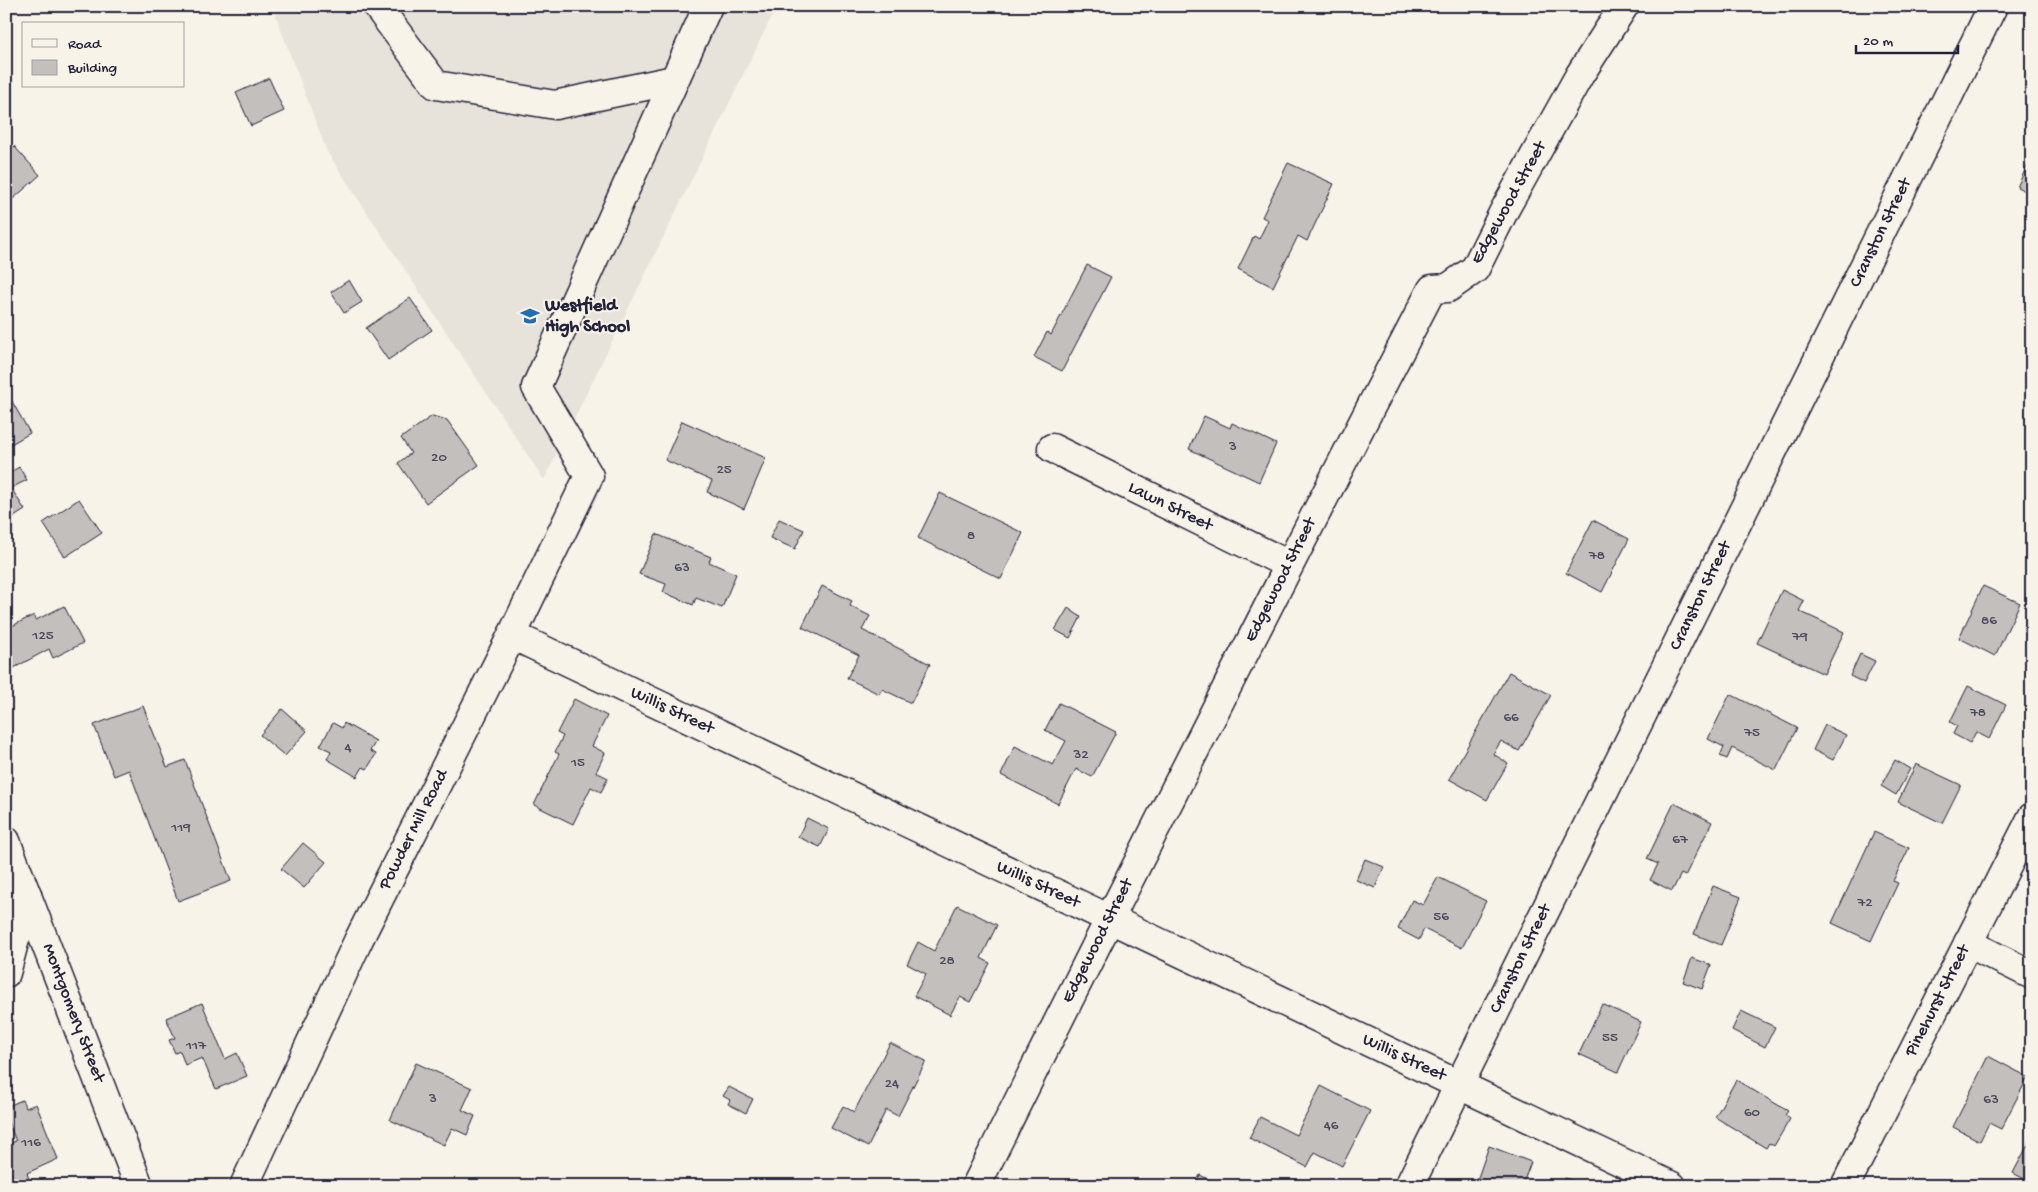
<svg xmlns="http://www.w3.org/2000/svg" width="2038" height="1192" font-family="'Gochi Hand',sans-serif">
	<style>
		.built { fill: #e7e3db }
		.building { fill: #c2bfbd; stroke: #22223b }
		.lines { fill: none; stroke-linecap: round; stroke-linejoin: round }
		.minor-casing { stroke: #22223b; stroke-width: 31 }
		.major-casing { stroke: #22223b; stroke-width: 31 }
		.minor { stroke: #f7f3e8; stroke-width: 28 }
		.major { stroke: #f7f3e8; stroke-width: 28 }
		.labels { text-anchor: middle; dominant-baseline: central; stroke-width: 4; stroke-linejoin: round; paint-order: stroke }
		.number-label { font-size: 15px; fill: #4a495c }
		.street-label { font-size: 18px; fill: #22223b; stroke: #f7f3e8 }
		.poi-label { font-size: 18px; font-weight: bold; fill: #22223b; stroke: #f7f3e8; text-anchor: start }
	</style>
	<rect width="100%" height="100%" fill="#f7f3e8"/>
	<filter id="ink" filterUnits="userSpaceOnUse"><feTurbulence type="fractalNoise" baseFrequency=".02" numOctaves="2"/><feDisplacementMap in="SourceGraphic" scale="10" xChannelSelector="R" yChannelSelector="G"/><feConvolveMatrix kernelMatrix="1 2 1 2 8 2 1 2 1" color-interpolation-filters="sRGB"/></filter>
	<g filter="url(#ink)">
		<polygon class="built" points="272,6 777,6 544,480 327,152"/>
		<g class="building">
			<polygon points="269,78 284,111 251,126 236,93"/>
			<polygon points="14,146 40,175 13,199 6,192 6,153"/>
			<polygon points="2032,156 2032,194 2017,187"/>
			<polygon points="1288,163 1334,184 1307,241 1298,236 1273,287 1238,269 1254,236 1259,239 1268,220 1262,217"/>
			<polygon points="1087,265 1111,277 1062,371 1034,357 1047,332 1051,335"/>
			<polygon points="349,280 362,302 344,313 331,292"/>
			<polygon points="410,298 432,330 388,360 366,328"/>
			<polygon points="10,398 30,433 6,447 6,400"/>
			<polygon points="432,416 447,420 479,465 426,503 398,463 411,453 401,438"/>
			<polygon points="1204,416 1230,428 1232,423 1276,444 1259,482 1189,449"/>
			<polygon points="682,421 766,458 744,509 707,492 712,481 665,460"/>
			<polygon points="19,467 27,480 11,488 25,510 6,522 6,475"/>
			<polygon points="940,493 1023,533 1001,579 918,538"/>
			<polygon points="79,499 102,533 65,557 43,523"/>
			<polygon points="779,519 804,530 795,549 770,538"/>
			<polygon points="1593,520 1629,539 1602,592 1566,573"/>
			<polygon points="656,534 711,557 709,562 736,574 722,608 696,598 693,605 663,592 666,584 639,574"/>
			<polygon points="822,586 852,601 850,606 870,616 862,630 930,664 911,703 882,689 879,694 847,678 859,655 802,627"/>
			<polygon points="1983,586 2020,603 1995,656 1959,638"/>
			<polygon points="1782,590 1804,601 1799,611 1844,632 1824,674 1757,643"/>
			<polygon points="64,606 83,643 53,658 49,649 12,669 6,657 6,629 34,615 36,620"/>
			<polygon points="1068,608 1081,617 1070,638 1055,630"/>
			<polygon points="1860,654 1875,661 1864,683 1850,676"/>
			<polygon points="1509,672 1551,695 1519,751 1501,741 1493,754 1508,763 1487,800 1449,779"/>
			<polygon points="1968,686 2006,705 1989,739 1976,732 1970,743 1953,734 1957,726 1950,722"/>
			<polygon points="1730,694 1797,728 1776,770 1732,748 1727,759 1720,756 1724,747 1708,739"/>
			<polygon points="574,699 607,716 592,746 605,753 596,772 608,778 601,792 591,787 573,824 534,805 559,754 555,752 563,736 557,733"/>
			<polygon points="1059,703 1116,732 1092,777 1076,769 1058,804 1001,775 1015,746 1053,765 1066,741 1045,730"/>
			<polygon points="143,706 167,767 185,760 231,881 178,901 129,770 114,776 94,725"/>
			<polygon points="282,709 307,731 285,756 260,735"/>
			<polygon points="333,723 342,728 344,723 376,741 370,751 376,754 367,769 363,767 357,777 327,759 331,751 320,746"/>
			<polygon points="1825,725 1846,735 1833,760 1813,750"/>
			<polygon points="1895,760 1910,769 1896,795 1881,786"/>
			<polygon points="1916,764 1961,785 1942,823 1898,802"/>
			<polygon points="1674,803 1712,822 1685,876 1681,874 1672,891 1650,880 1658,864 1647,859"/>
			<polygon points="807,818 829,829 820,847 798,837"/>
			<polygon points="1874,832 1909,848 1893,881 1898,883 1871,941 1832,923"/>
			<polygon points="303,843 326,862 304,888 281,869"/>
			<polygon points="1365,859 1384,867 1375,888 1356,880"/>
			<polygon points="1438,877 1486,901 1462,948 1424,929 1419,940 1398,929 1412,900 1423,905"/>
			<polygon points="1713,886 1741,897 1721,945 1694,934"/>
			<polygon points="957,905 997,925 981,958 990,963 970,1002 960,997 950,1015 914,996 926,974 907,964 918,942 934,951"/>
			<polygon points="1692,958 1711,965 1702,989 1683,982"/>
			<polygon points="202,1003 225,1059 237,1053 247,1076 216,1089 202,1058 185,1065 180,1051 175,1053 169,1040 175,1038 166,1018"/>
			<polygon points="1602,1004 1641,1022 1618,1072 1579,1054"/>
			<polygon points="1741,1011 1775,1027 1765,1047 1732,1030"/>
			<polygon points="890,1043 926,1061 898,1116 886,1110 868,1147 831,1128 843,1106 854,1112"/>
			<polygon points="1988,1056 2028,1077 2001,1129 1989,1123 1980,1141 1953,1127"/>
			<polygon points="416,1063 472,1088 462,1110 475,1116 467,1135 452,1128 444,1145 390,1120"/>
			<polygon points="1736,1080 1788,1111 1785,1115 1790,1119 1774,1146 1769,1143 1766,1148 1715,1117"/>
			<polygon points="1321,1086 1370,1111 1342,1166 1315,1152 1307,1167 1249,1138 1260,1117 1296,1135"/>
			<polygon points="729,1087 753,1099 746,1113 728,1104 730,1100 723,1096"/>
			<polygon points="22,1100 26,1108 36,1104 58,1159 27,1173 30,1182 22,1186 6,1186 6,1169 12,1166 6,1151 6,1145 16,1141 6,1117 6,1112 8,1106"/>
			<polygon points="2031,1139 2032,1139 2032,1183 2013,1173"/>
			<polygon points="1489,1146 1531,1162 1522,1186 1475,1186"/>
			<polygon points="1200,1175 1221,1186 1194,1186"/>
			<polygon points="1565,1178 1590,1186 1563,1186"/>
		</g>
		<g class="lines">
			<g class="minor-casing">
				<g id="minor">
					<polyline points="377,6 436,85 555,105 674,80"/>
					<polyline points="1052,448 1289,565"/>
					<polyline points="512,635 1672,1186"/>
					<polyline points="1968,943 2032,975"/>
					<polyline points="6,973 27,894"/>
					<polyline points="244,1186 359,939 512,635 589,476 536,387 708,6"/>
					<path d="M 976,1186 C 1125,886 1277,587 1432,289 L 1448,288 L 1475,269 L 1505,209 L 1579,76 L 1624,6"/>
					<polyline points="1409,1186 1993,6"/>
					<polyline points="1845,1186 2032,817"/>
				</g>
			</g>
			<g class="major-casing">
				<polyline id="major" points="6,841 139,1186"/>
			</g>
			<use href="#minor" class="minor"/>
			<use href="#major" class="major"/>
		</g>
	</g>
	<defs>
		<g id="school-bare" transform="scale(1.5)"><path d="M0-5L7-2L0 1L-7-2ZM-4 1L0 2.5L4 1V4Q0 6-4 4Z" fill="#1f6fb2" stroke="#f7f3e8" stroke-width="2.5" paint-order="stroke"/></g>
	</defs>
	<g fill-rule="evenodd">
		<use href="#school-bare" x="530" y="316"/>
	</g>
	<g class="labels">
		<g class="number-label">
			<text x="1233" y="447">3</text>
			<text x="439" y="458">20</text>
			<text x="724" y="470">25</text>
			<text x="971" y="536">8</text>
			<text x="1597" y="556">78</text>
			<text x="682" y="568">63</text>
			<text x="1989" y="621">86</text>
			<text x="43" y="636">125</text>
			<text x="1800" y="637">79</text>
			<text x="1978" y="713">78</text>
			<text x="1511" y="718">66</text>
			<text x="1752" y="733">75</text>
			<text x="348" y="748">4</text>
			<text x="1081" y="755">32</text>
			<text x="578" y="763">15</text>
			<text x="181" y="828">119</text>
			<text x="1680" y="840">67</text>
			<text x="1865" y="903">72</text>
			<text x="1441" y="917">56</text>
			<text x="947" y="961">28</text>
			<text x="1610" y="1038">55</text>
			<text x="196" y="1046">117</text>
			<text x="892" y="1084">24</text>
			<text x="433" y="1099">3</text>
			<text x="1991" y="1100">63</text>
			<text x="1752" y="1113">60</text>
			<text x="1331" y="1126">46</text>
			<text x="31" y="1143">116</text>
		</g>
		<g class="street-label">
			<text transform="translate(1509 203) rotate(-61)">Edgewood Street</text>
			<text transform="translate(1881 233) rotate(-64)">Cranston Street</text>
			<text transform="translate(1170 507) rotate(26)">Lawn Street</text>
			<text transform="translate(1281 580) rotate(-63)">Edgewood Street</text>
			<text transform="translate(1701 596) rotate(-64)">Cranston Street</text>
			<text transform="translate(672 711) rotate(25)">Willis Street</text>
			<text transform="translate(414 830) rotate(-63)">Powder Mill Road</text>
			<text transform="translate(1038 885) rotate(25)">Willis Street</text>
			<text transform="translate(1098 941) rotate(-63)">Edgewood Street</text>
			<text transform="translate(1521 959) rotate(-64)">Cranston Street</text>
			<text transform="translate(1938 1001) rotate(-63)">Pinehurst Street</text>
			<text transform="translate(73 1013) rotate(69)">Montgomery Street</text>
			<text transform="translate(1404 1058) rotate(25)">Willis Street</text>
		</g>
		<g class="poi-label">
			<text x="545" y="306">Westfield<tspan x="545" dy="21">High School</tspan></text>
		</g>
	</g>
	<rect width="2038" height="1192" fill="none" stroke="#f7f3e8" stroke-width="25"/>
	<rect x="12" y="12" width="2013" height="1167" fill="none" stroke="#22223b" stroke-width="2" filter="url(#ink)"/>
	<rect x="22" y="22" width="162" height="65" fill="#f7f3e8" stroke="#a29fa3"/>
	<rect x="32" y="39" width="25" height="8" fill="#f7f3e8" stroke="#a29fa3"/>
	<text x="68" y="48" font-size="15" fill="#22223b">Road</text>
	<rect x="32" y="60" width="25" height="15" fill="#c2bfbd" stroke="#a29fa3"/>
	<text x="68" y="72" font-size="15" fill="#22223b">Building</text>
	<path d="M1856 45v8h102v-8" fill="none" stroke="#22223b" stroke-width="2.5"/>
	<text x="1863" y="45" font-size="15" fill="#22223b" stroke="#f7f3e8" stroke-width="4" paint-order="stroke">20 m</text>
</svg>
